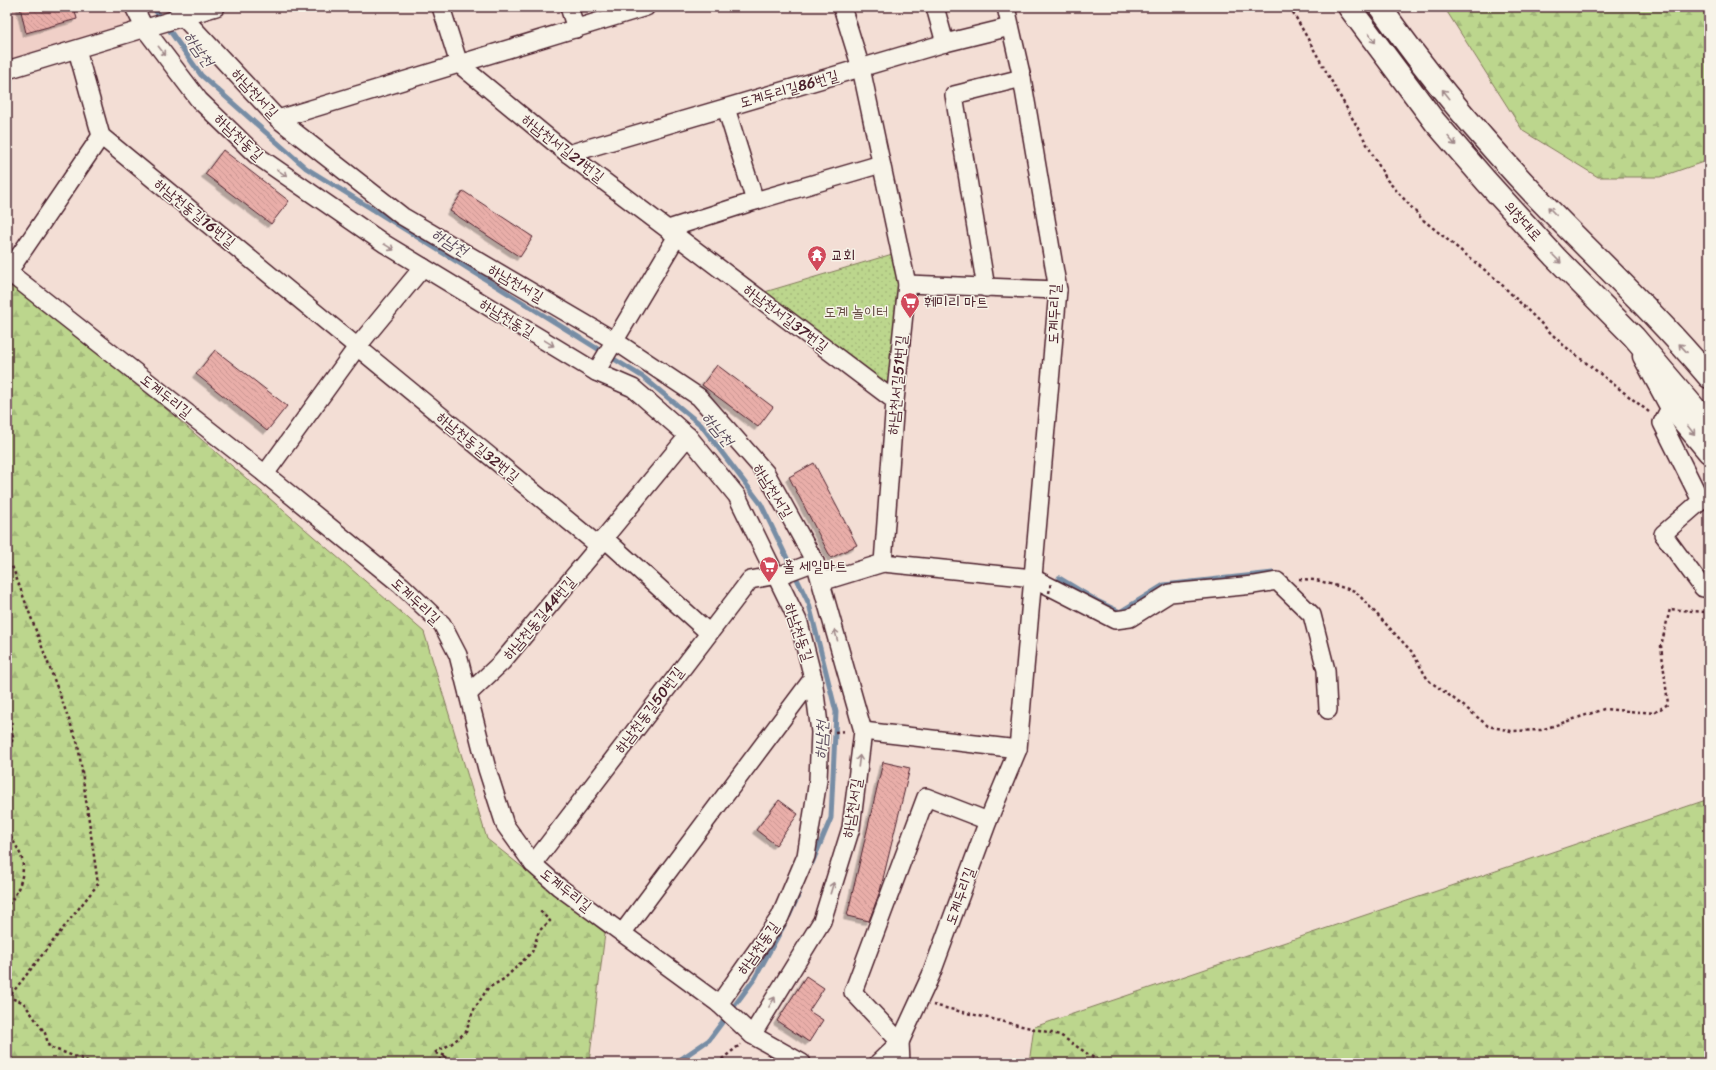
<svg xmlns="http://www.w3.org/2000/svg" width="1716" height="1070" font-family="Sriracha,'Poor Story',sans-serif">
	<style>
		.built { fill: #f0d0c8 }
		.forest { fill: url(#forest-firs); stroke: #837a5c }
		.park { fill: url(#park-dots); stroke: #837a5c }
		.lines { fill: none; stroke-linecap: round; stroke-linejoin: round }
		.stream { stroke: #778da5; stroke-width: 5 }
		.building { fill: url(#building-back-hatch); stroke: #4a1f2b; filter: url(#shadow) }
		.minor-casing { stroke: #4a1f2b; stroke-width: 20 }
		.major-casing { stroke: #4a1f2b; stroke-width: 25 }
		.highway-casing { stroke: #4a1f2b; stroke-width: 25 }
		.path { stroke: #4a1f2b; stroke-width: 2.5; stroke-dasharray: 3 3; stroke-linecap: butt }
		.minor { stroke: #f7f3e8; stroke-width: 17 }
		.major { stroke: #f7f3e8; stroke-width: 22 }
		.highway { stroke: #f7f3e8; stroke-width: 22 }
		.path-bridge { stroke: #4a1f2b; stroke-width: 2.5; stroke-dasharray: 3 3; stroke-linecap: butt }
		.oneway { stroke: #a0898a }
		.labels { text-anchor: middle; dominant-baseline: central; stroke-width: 3; stroke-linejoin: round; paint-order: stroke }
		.street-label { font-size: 15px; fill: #4a1f2b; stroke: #f7f3e8 }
		.poi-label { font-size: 15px; fill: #4a1f2b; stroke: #f7f3e8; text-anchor: start }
		.park-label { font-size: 15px; fill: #664d44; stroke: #f7f3e8 }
		.water-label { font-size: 16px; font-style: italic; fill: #5d4d5e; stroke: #f7f3e8 }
	</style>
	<defs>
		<pattern id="forest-firs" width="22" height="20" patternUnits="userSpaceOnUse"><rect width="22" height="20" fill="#bcd68d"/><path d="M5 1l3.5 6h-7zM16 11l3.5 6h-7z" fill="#a3b77a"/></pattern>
		<pattern id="park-dots" width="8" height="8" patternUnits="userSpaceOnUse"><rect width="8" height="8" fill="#bcd68d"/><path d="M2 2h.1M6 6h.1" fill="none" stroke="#a3b77a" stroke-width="1.8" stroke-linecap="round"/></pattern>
		<pattern id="building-back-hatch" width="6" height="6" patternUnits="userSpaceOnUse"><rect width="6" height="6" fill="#e9aea9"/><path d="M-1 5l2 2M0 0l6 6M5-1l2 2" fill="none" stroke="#c99592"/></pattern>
		<filter id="shadow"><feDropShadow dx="-3.5" dy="3.5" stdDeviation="0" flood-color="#0004"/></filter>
	</defs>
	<rect width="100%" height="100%" fill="#f3ded5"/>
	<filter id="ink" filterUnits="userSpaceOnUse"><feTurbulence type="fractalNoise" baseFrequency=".025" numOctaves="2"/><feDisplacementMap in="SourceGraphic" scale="8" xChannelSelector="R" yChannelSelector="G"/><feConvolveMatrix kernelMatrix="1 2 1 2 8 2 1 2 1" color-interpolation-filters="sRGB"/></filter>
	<g filter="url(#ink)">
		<polygon class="built" points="7,7 134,7 145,29 7,70"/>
		<g class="forest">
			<polygon points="1444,7 1709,7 1709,160 1660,177 1598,177 1523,131"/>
			<polygon points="17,280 424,632 487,839 605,933 589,1063 7,1063 7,291"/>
			<polygon points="1709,799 1709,1063 1029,1063 1034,1027"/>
		</g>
		<polygon class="park" points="899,252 906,284 894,398 758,294"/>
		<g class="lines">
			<g class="stream">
				<polyline points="153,7 201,75 306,168 643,377 701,425 761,504 809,604 836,712 831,818 812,863"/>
				<polyline points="1059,578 1097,601 1120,612 1164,585 1273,573"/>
				<polyline points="789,916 799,894"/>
				<polyline points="675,1063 709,1040 755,978 784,925"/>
			</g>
		</g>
		<g class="building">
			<polygon points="20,7 74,7 77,19 26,33"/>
			<polygon points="223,150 289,201 271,224 205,174"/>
			<polygon points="463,191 533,237 520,257 450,211"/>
			<polygon points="215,350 287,406 267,431 196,374"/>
			<polygon points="717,365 773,407 758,427 702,385"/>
			<polygon points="814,463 857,545 831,558 789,477"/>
			<polygon points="883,762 910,768 880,891 869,921 847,916"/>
			<polygon points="779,800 798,814 776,845 756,830"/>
			<polygon points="806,976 824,988 809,1011 823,1020 809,1042 777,1021"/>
		</g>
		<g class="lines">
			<g class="minor-casing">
				<g id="minor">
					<polyline points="134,7 145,29 199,100 256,155 385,244 596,372 633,388 688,436 737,496 799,623 813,678 820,732 818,780 806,856 780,917 719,1004"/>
					<polyline points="178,7 183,17 278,119 402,216 615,341 699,397 766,473 815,562 863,731 851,828 822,921 752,1035"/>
					<polyline points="441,7 459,64 568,154 895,401"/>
					<polyline points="569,7 576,29"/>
					<polyline points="935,7 945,43"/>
					<polyline points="77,50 101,136 599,546"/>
					<polyline points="7,70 216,7"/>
					<polyline points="726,108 755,201"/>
					<polyline points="278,119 646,7"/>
					<polyline points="568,154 945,43 1010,27"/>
					<polyline points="668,229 755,201 881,164"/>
					<polyline points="7,271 265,474 401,585 442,624 458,655 487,769 505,825 533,864 559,887 719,1004 752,1035 802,1063"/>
					<polyline points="9,271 101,136"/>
					<polyline points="907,284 1058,290"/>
					<polyline points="986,288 954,95 1022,78"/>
					<polyline points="596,372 677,236"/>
					<polyline points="1671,406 1662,423 1701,501 1663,534 1703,588 1709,584"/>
					<polyline points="265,474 357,347 423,267"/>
					<polyline points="604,538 708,632"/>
					<polyline points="883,563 1033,578 1115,620 1130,618 1170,593 1254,585 1277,581 1312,615 1326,670 1328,710"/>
					<polyline points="821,582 883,563 895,401 907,284 861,68 842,7"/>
					<polyline points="468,694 502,662 599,546 604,538 688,436"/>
					<polyline points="863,731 1018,749"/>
					<polyline points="533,864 750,580 783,574 815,562"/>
					<polyline points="623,932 813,678"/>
					<polyline points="878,1063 900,1042 931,975 988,821 1018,749 1058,290 1022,78 1006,7"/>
					<polyline points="901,1063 900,1042 853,992 926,797 988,821"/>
				</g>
			</g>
			<g class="major-casing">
				<polyline id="major" points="1644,356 1671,406 1709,452"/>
			</g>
			<g class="highway-casing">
				<g id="highway">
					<polyline points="1349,7 1435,122 1486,181 1555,257 1634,337 1709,425"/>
					<path d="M 1380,7 C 1428,75 1481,138 1538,198 C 1595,257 1656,314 1709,377"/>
				</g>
			</g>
			<g class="path">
				<polyline points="1290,7 1387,180 1422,219 1497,280 1562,344 1649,412"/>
				<polyline points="7,564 12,566 78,744 98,884 9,997"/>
				<polyline points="1299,579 1316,580 1355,591 1412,652 1428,680 1465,707 1488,726 1511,731 1541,730 1604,709 1654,713 1668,704 1661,646 1670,609 1705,612 1709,608"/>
				<polyline points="7,704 13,737 7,762"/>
				<polyline points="835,732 846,731"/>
				<path d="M 7,831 C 12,839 18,848 21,856 C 27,872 18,894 7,906"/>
				<polyline points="7,997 23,1002 45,1033 49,1047 93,1063"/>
				<polyline points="933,1005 1060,1035 1101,1063"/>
				<polyline points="433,1063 447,1056 434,1053 451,1044 466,1032 473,1011 488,988 504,979 532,952 539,931 550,921 540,911"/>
				<polyline points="717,1063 741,1044"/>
			</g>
			<use href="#minor" class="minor"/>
			<use href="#major" class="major"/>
			<use href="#highway" class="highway"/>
			<polyline class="path-bridge" points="1048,599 1051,582"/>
		</g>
		<defs><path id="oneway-shaft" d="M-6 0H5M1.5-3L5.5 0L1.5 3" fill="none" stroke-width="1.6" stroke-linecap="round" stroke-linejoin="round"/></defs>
		<g class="oneway">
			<use href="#oneway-shaft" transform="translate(1372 38) rotate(54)"/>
			<use href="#oneway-shaft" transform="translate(162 51) rotate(52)"/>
			<use href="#oneway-shaft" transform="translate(1446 94) rotate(-129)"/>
			<use href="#oneway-shaft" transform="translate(1452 141) rotate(49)"/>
			<use href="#oneway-shaft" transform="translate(282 173) rotate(35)"/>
			<use href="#oneway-shaft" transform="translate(1552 211) rotate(-134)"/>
			<use href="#oneway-shaft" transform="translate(389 247) rotate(31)"/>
			<use href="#oneway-shaft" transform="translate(1557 259) rotate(46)"/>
			<use href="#oneway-shaft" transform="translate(549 343) rotate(31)"/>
			<use href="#oneway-shaft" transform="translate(1683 348) rotate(-133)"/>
			<use href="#oneway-shaft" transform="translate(1691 430) rotate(51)"/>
			<use href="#oneway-shaft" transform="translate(836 635) rotate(-105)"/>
			<use href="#oneway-shaft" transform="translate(859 761) rotate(-83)"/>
			<use href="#oneway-shaft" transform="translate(832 888) rotate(-73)"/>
			<use href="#oneway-shaft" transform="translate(772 1002) rotate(-59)"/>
		</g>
	</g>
	<defs>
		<g id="temple-pin" transform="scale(1)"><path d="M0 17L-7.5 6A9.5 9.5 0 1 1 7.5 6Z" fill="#d1495b" stroke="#f7f3e8"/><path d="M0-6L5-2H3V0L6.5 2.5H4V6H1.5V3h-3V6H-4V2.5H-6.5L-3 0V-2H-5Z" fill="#fff"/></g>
		<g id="supermarket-pin" transform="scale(1)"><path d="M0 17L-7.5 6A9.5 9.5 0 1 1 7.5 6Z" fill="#d1495b" stroke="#f7f3e8"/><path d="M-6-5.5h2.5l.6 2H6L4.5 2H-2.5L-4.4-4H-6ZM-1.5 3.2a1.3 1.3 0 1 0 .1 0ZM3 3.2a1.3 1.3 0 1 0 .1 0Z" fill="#fff"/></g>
	</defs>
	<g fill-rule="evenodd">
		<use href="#temple-pin" x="817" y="255"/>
		<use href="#supermarket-pin" x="910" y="302"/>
		<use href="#supermarket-pin" x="769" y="566"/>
	</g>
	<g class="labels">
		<g class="street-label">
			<text transform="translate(789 89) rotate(-16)">도계두리길86번길</text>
			<text transform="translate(255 93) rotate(47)">하남천서길</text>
			<text transform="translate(239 137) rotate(43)">하남천동길</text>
			<text transform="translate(563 148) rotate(38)">하남천서길21번길</text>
			<text transform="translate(195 213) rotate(39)">하남천동길16번길</text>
			<text transform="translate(1523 221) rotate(48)">의창대로</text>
			<text transform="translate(516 283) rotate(30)">하남천서길</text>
			<text transform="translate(1054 314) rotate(-88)">도계두리길</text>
			<text transform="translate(507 318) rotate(31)">하남천동길</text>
			<text transform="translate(786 318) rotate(37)">하남천서길37번길</text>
			<text transform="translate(897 385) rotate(-85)">하남천서길51번길</text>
			<text transform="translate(166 396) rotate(38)">도계두리길</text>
			<text transform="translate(478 447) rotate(39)">하남천동길32번길</text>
			<text transform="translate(773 491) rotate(58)">하남천서길</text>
			<text transform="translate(416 601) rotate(43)">도계두리길</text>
			<text transform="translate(539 618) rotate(-50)">하남천동길44번길</text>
			<text transform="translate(799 632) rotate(71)">하남천동길</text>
			<text transform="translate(649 710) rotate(-53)">하남천동길50번길</text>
			<text transform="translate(852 808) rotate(-81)">하남천서길</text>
			<text transform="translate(566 890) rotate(38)">도계두리길</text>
			<text transform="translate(960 896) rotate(-70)">도계두리길</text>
			<text transform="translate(758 948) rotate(-55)">하남천동길</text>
		</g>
		<g class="poi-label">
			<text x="831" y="255">교회</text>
			<text x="924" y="302">훼미리 마트</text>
			<text x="783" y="566">홀 세일마트</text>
		</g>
		<g class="park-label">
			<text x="856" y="312">도계 놀이터</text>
		</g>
		<g class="water-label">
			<text transform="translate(199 49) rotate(54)">하남천</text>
			<text transform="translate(450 242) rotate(32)">하남천</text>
			<text transform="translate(718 429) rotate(50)">하남천</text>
			<text transform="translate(821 740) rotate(-87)">하남천</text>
		</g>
	</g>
	<rect width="1716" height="1070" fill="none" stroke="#f7f3e8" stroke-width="24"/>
	<rect x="12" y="12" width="1692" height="1046" fill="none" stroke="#4a1f2b" stroke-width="1.5" filter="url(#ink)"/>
</svg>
